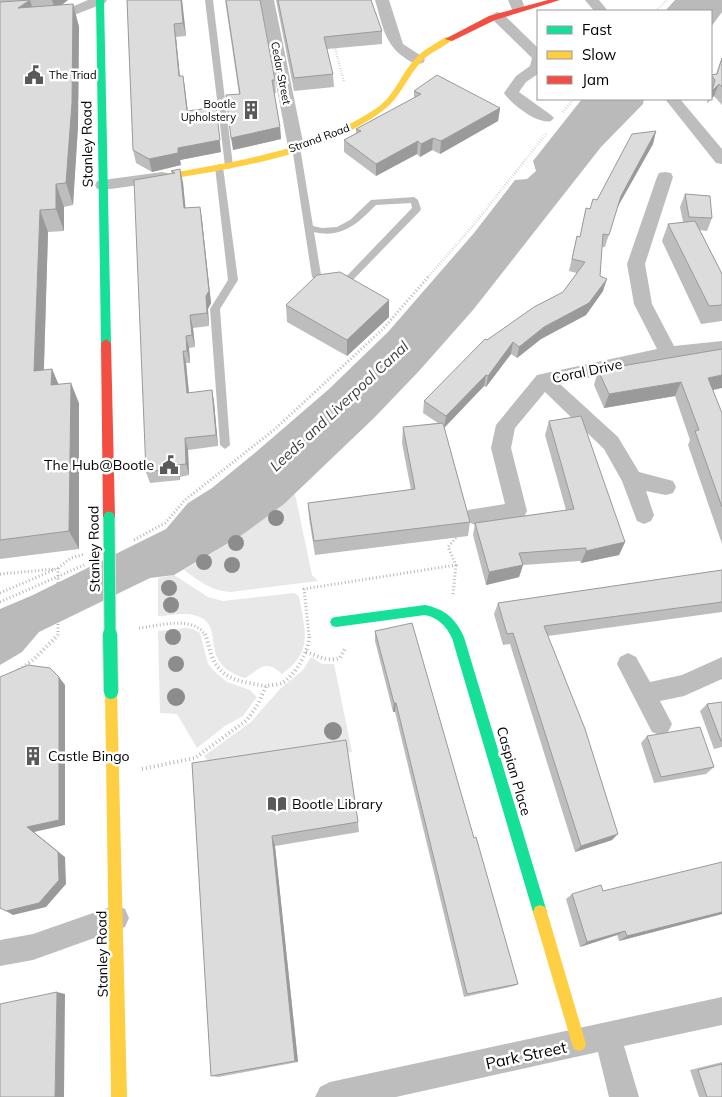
<svg xmlns="http://www.w3.org/2000/svg" width="722" height="1097" font-family="Mulish,sans-serif">
	<style>
		.green { fill: #e8e8e8 }
		.water { fill: #bababa }
		.lines { fill: none; stroke-linecap: round; stroke-linejoin: round }
		.path-far2 { stroke: #b8b8b8; stroke-width: 2.5; stroke-dasharray: 0.5 2; stroke-linecap: butt }
		.path-far1 { stroke: #b8b8b8; stroke-width: 3; stroke-dasharray: 1 2.5; stroke-linecap: butt }
		.path { stroke: #b8b8b8; stroke-width: 4; stroke-dasharray: 1 3; stroke-linecap: butt }
		.lane { fill: #bdbdbd; fill-rule: evenodd }
		.street { fill: #bdbdbd; fill-rule: evenodd }
		.fast { fill: #16e098; fill-rule: evenodd }
		.slow { fill: #ffcf43; fill-rule: evenodd }
		.jam { fill: #f24e42; fill-rule: evenodd }
		.fast-bridge-far1-casing { stroke: #dbdbdb; stroke-width: 13; stroke-linecap: butt }
		.fast-bridge-casing { stroke: #dbdbdb; stroke-width: 16; stroke-linecap: butt }
		.path-bridge { stroke: #b8b8b8; stroke-width: 3; stroke-dasharray: 1 2.5; stroke-linecap: butt }
		.fast-bridge-far1 { stroke: #16e098; stroke-width: 11 }
		.fast-bridge { stroke: #16e098; stroke-width: 14 }
		.tree { fill: #8c8c8c }
		.wall { fill: #bdbdbd }
		.shaded-wall { fill: #9a9a9a }
		.building { fill: #dcdcdc; stroke: #9a9a9a }
		.labels { text-anchor: middle; dominant-baseline: central; stroke-width: 5; stroke-linejoin: round; paint-order: stroke }
		.far-street-label { font-size: 11px; fill: #000; stroke: #fff }
		.far-poi-label { font-size: 11px; fill: #000; stroke: #fff; text-anchor: start }
		.street-label { font-size: 14px; fill: #000; stroke: #fff }
		.poi-label { font-size: 14px; fill: #000; stroke: #fff; text-anchor: start }
		.water-label { font-size: 15px; font-style: italic; fill: #3e3e3e; stroke: #fff }
		.near-street-label { font-size: 16px; fill: #000; stroke: #fff }
	</style>
	<rect width="100%" height="100%" fill="#fff"/>
	<g class="green">
		<path d="M 295,494 L 312,575 L 318,581 L 231,592 C 211,591 199,581 184,570 L 242,535 Z"/>
		<path d="M 174,575 L 208,597 L 223,601 L 294,593 L 299,596 C 304,629 315,651 282,674 C 264,657 259,671 245,678 C 233,675 220,667 216,655 C 211,639 216,619 193,615 C 182,612 169,616 158,616 L 158,578 Z"/>
		<polygon points="185,628 193,629 200,633 208,664 216,673 227,682 250,690 257,697 243,716 225,726 197,748 177,714 160,713 158,631"/>
		<polygon points="311,657 322,664 334,664 352,752 216,772 204,756 251,722 280,689 303,670"/>
	</g>
	<g class="water">
		<polygon points="675,0 722,0 722,12 711,27 711,11 665,11"/>
		<polygon points="582,99 644,99 643,104 601,147 473,310 419,371 374,418 284,504 242,535 174,575 150,578 39,632 22,652 0,665 0,609 33,595 166,529 188,503 212,488 256,452 329,389 388,332 474,233 515,180 527,179 536,171 533,161"/>
	</g>
	<g class="lines">
		<g class="path-far2">
			<polyline points="656,11 667,0"/>
			<polyline points="334,44 344,82"/>
			<polyline points="563,112 574,99"/>
			<polyline points="428,277 471,228 546,134"/>
		</g>
		<g class="path-far1">
			<polyline points="134,540 165,523 185,500 275,429 383,329 429,276"/>
			<polyline points="0,574 55,569"/>
			<polyline points="0,593 58,568 71,558 85,554"/>
			<polyline points="453,594 456,565"/>
			<polyline points="0,602 84,565"/>
			<path d="M 139,628 C 159,626 193,615 205,635"/>
			<polyline points="309,635 304,589 456,565 448,547 458,535"/>
		</g>
		<g class="path">
			<path d="M 205,634 C 208,641 209,649 212,657 C 222,681 244,682 266,686"/>
			<path d="M 306,652 C 319,656 326,662 340,658 L 346,647"/>
			<polyline points="19,670 33,660 58,635"/>
			<path d="M 142,769 L 195,758 L 247,720 L 258,704 L 266,686 C 271,685 278,685 282,683 C 295,676 311,648 309,634"/>
		</g>
		<g class="lane">
			<polygon points="205,0 213,0 233,166 229,169 225,166"/>
			<path d="M 296,144 L 300,147 L 313,226 L 322,228 L 337,227 L 350,220 L 371,200 L 414,197 L 418,200 L 421,209 L 420,211 L 346,287 L 324,286 L 312,277 L 292,147 ZM 411,203 L 412,208 L 341,282 L 329,281 L 321,275 L 314,232 C 342,239 358,223 376,205 Z"/>
			<polygon points="219,164 223,167 238,280 220,309 230,445 225,449 220,445 210,309 228,280 215,167"/>
		</g>
		<g class="street">
			<polygon points="88,0 107,0 105,3 64,19 0,23 0,15 62,11"/>
			<polygon points="260,0 274,0 304,147 301,150 291,150 288,147"/>
			<path d="M 375,0 L 389,0 L 403,44 L 423,57 L 425,60 L 423,63 C 415,65 411,62 405,58 C 384,44 382,23 375,0 Z"/>
			<polygon points="508,0 522,0 525,9 518,13 513,12"/>
			<polygon points="585,0 599,0 608,11 594,11"/>
			<path d="M 497,12 L 502,13 L 538,48 L 538,74 L 526,82 L 519,92 L 551,115 L 554,118 L 551,121 C 538,125 511,104 504,93 L 516,76 L 530,66 L 532,58 L 492,19 L 490,16 Z"/>
			<polygon points="665,99 680,99 722,149 722,164 716,163"/>
			<polygon points="162,172 168,173 170,177 168,181 103,190 97,189 95,185 97,181 103,180"/>
			<polygon points="665,172 671,173 673,177 645,264 652,304 674,346 722,341 722,355 669,360 560,384 618,437 639,472 673,481 676,487 673,493 666,495 646,491 654,515 651,521 644,524 637,521 622,481 604,449 545,392 515,428 511,448 527,511 524,517 475,525 468,522 465,516 468,510 505,504 491,448 496,425 537,375 657,349 634,304 627,264 657,177 659,173"/>
			<polygon points="628,653 636,657 650,682 682,675 722,657 722,679 684,696 660,701 672,724 668,732 660,735 652,732 617,664 620,657"/>
			<polygon points="116,905 125,909 129,918 125,927 33,960 0,966 0,940 33,934"/>
			<polygon points="722,997 722,1025 624,1046 639,1097 609,1097 598,1052 396,1097 315,1097 320,1087 330,1082"/>
		</g>
		<g class="fast">
			<polygon points="96,0 104,0 111,343 106,347 101,343"/>
			<path d="M 425,605 C 445,609 456,619 464,637 L 547,912 L 545,917 L 540,919 L 535,917 L 533,912 L 452,638 C 446,626 439,618 425,615 L 336,627 L 332,626 L 330,622 L 332,618 L 336,617 Z"/>
		</g>
		<g class="slow">
			<path d="M 446,37 L 453,39 C 444,48 431,51 422,61 C 408,75 401,96 385,109 C 323,156 239,167 165,180 L 161,177 L 165,174 C 238,161 316,150 378,107 C 395,95 401,74 415,59 C 424,49 435,44 446,37 Z"/>
			<polygon points="111,686 115,688 117,692 127,1097 111,1097 105,692 107,688"/>
			<polygon points="540,905 545,907 547,912 586,1044 584,1049 579,1051 574,1049 572,1044 533,912 535,907"/>
		</g>
		<g class="jam">
			<polygon points="548,0 560,0 495,20 452,41 445,39 489,16"/>
			<polygon points="106,339 111,343 115,517 113,520 105,520 103,517 101,343"/>
		</g>
		<g class="fast-bridge-far1-casing">
			<polyline id="fast-bridge-far1" points="109,517 110,635"/>
		</g>
		<g class="fast-bridge-casing">
			<polyline id="fast-bridge" points="110,634 111,692"/>
		</g>
		<polyline class="path-bridge" points="58,568 58,635"/>
		<use href="#fast-bridge-far1" class="fast-bridge-far1"/>
		<use href="#fast-bridge" class="fast-bridge"/>
	</g>
	<g class="tree">
		<circle cx="276" cy="518" r="8"/>
		<circle cx="236" cy="543" r="8"/>
		<circle cx="204" cy="562" r="8"/>
		<circle cx="232" cy="565" r="8"/>
		<circle cx="169" cy="588" r="8"/>
		<circle cx="171" cy="605" r="8"/>
		<circle cx="173" cy="637" r="8"/>
		<circle cx="176" cy="664" r="8"/>
		<circle cx="176" cy="697" r="9"/>
		<circle cx="333" cy="731" r="9"/>
	</g>
	<g class="wall">
		<polygon points="0,0 68,0 61,5 73,4 79,27 78,126 73,205 64,207 64,231 48,232 44,370 52,369 58,384 79,403 79,549 0,559"/>
		<polygon points="127,0 182,0 186,36 176,37 180,76 183,76 188,111 221,152 180,160 181,165 152,172 136,163 133,150"/>
		<polygon points="225,0 275,80 276,93 274,93 280,127 281,139 233,150 239,94"/>
		<polygon points="276,0 371,0 382,31 382,44 327,49 333,74 334,87 294,91"/>
		<polygon points="722,57 722,105 714,96 707,103 708,99 711,99 711,75 716,74"/>
		<polygon points="414,91 500,108 498,121 440,154 432,150 420,157 417,154 376,176 344,152 344,140 356,133 356,129 414,98"/>
		<polygon points="656,131 653,144 617,208 605,247 602,247 600,276 603,291 586,315 541,339 517,358 511,354 486,387 484,386 444,428 470,522 468,536 315,555 309,518 308,503 411,490 402,443 403,427 438,423 423,413 424,401 487,340 563,292 577,273 569,271 577,236 580,237 586,208 590,209 597,200"/>
		<polygon points="180,169 183,183 185,208 200,207 202,220 211,303 208,309 209,326 193,328 195,347 189,348 190,363 186,363 189,393 212,390 214,402 218,446 188,450 189,475 180,477 180,480 150,483 146,472 172,173 171,171"/>
		<polygon points="685,194 712,218 707,231 700,230 722,274 722,321 701,324 662,241 668,224 683,222 680,207"/>
		<polygon points="286,305 389,317 347,356 287,322"/>
		<polygon points="722,349 712,390 722,413 722,544 688,445 690,440 675,396 604,408 594,385 598,370"/>
		<polygon points="549,421 625,542 619,555 581,563 580,561 523,565 519,577 486,585 473,535 475,523 566,510 545,435"/>
		<polygon points="722,570 722,612 548,636 612,840 575,852 510,644 503,645 494,614 498,603"/>
		<polygon points="375,631 474,838 518,984 514,986 464,997 395,712 393,712 375,641"/>
		<polygon points="722,702 722,747 714,749 700,711 707,704"/>
		<polygon points="647,736 714,767 706,774 654,783 641,743"/>
		<polygon points="192,763 358,822 359,832 275,846 298,1062 218,1077 211,1076"/>
		<polygon points="603,891 722,914 619,941 617,935 580,947 566,899 572,894"/>
		<polygon points="722,1062 722,1097 699,1097 690,1070"/>
	</g>
	<g class="shaded-wall">
		<polygon points="30,0 37,23 18,8"/>
		<polygon points="52,0 68,0 55,10"/>
		<polygon points="181,0 182,0 186,36 183,23"/>
		<polygon points="73,4 79,27 78,126 73,205 66,183"/>
		<polygon points="174,24 176,37 181,89 179,76"/>
		<polygon points="183,76 185,88 189,124 187,111"/>
		<polygon points="719,84 714,96 707,103 709,99 711,99 712,91"/>
		<polygon points="216,107 221,152 180,160 181,165 152,172 149,159 178,148"/>
		<polygon points="500,108 498,121 440,154 441,141"/>
		<polygon points="280,127 281,139 233,150 231,138"/>
		<polygon points="656,131 653,144 617,208 605,247 621,196"/>
		<polygon points="433,138 432,150 420,157 421,144"/>
		<polygon points="418,141 417,154 376,176 376,164"/>
		<polygon points="180,169 183,183 187,222 184,208"/>
		<polygon points="56,184 64,207 64,231 56,209"/>
		<polygon points="200,207 202,220 211,303 208,309 209,326 207,313"/>
		<polygon points="40,210 48,232 43,392 34,371"/>
		<polygon points="607,279 603,291 586,315 541,339 517,358 519,347"/>
		<polygon points="389,300 389,317 347,356 347,340"/>
		<polygon points="190,315 193,328 195,347 192,335"/>
		<polygon points="186,336 189,348 190,363 187,351"/>
		<polygon points="513,342 511,354 486,387 488,376"/>
		<polygon points="183,351 186,363 190,405 187,393"/>
		<polygon points="52,369 61,390 51,385"/>
		<polygon points="486,375 484,386 444,428 446,416"/>
		<polygon points="722,375 722,388 700,393 708,378"/>
		<polygon points="681,382 675,396 604,408 609,394"/>
		<polygon points="71,383 79,403 79,549 69,531"/>
		<polygon points="212,390 214,402 218,446 216,435"/>
		<polygon points="185,438 188,450 189,475 186,464"/>
		<polygon points="176,465 180,477 180,480 176,468"/>
		<polygon points="625,542 619,555 581,563 586,551"/>
		<polygon points="523,565 519,577 486,585 489,572"/>
		<polygon points="59,677 65,685 65,825 34,832 65,857 66,884 46,907 13,915 6,911 27,827"/>
		<polygon points="394,703 396,703 395,712 393,712"/>
		<polygon points="618,834 612,840 575,852 581,846"/>
		<polygon points="272,836 275,846 298,1062 295,1061"/>
		<polygon points="722,912 722,914 619,941 627,936"/>
		<polygon points="625,931 617,935 580,947 587,942"/>
		<polygon points="57,992 65,994 64,1097 55,1097"/>
	</g>
	<g class="building">
		<polygon points="30,0 18,8 73,4 72,103 66,183 56,184 56,209 40,210 34,371 52,369 51,385 71,383 69,531 0,540 0,2"/>
		<polygon points="127,0 181,0 183,23 174,24 179,76 183,76 187,111 216,107 220,140 178,148 178,153 149,159 133,150"/>
		<polygon points="226,0 260,0 275,80 272,80 280,127 231,138 226,95 240,94"/>
		<polygon points="278,0 371,0 382,31 324,37 333,74 294,78"/>
		<polygon points="722,58 722,87 719,84 712,91 715,80 711,75 717,74"/>
		<polygon points="437,75 500,108 441,141 433,138 421,144 418,141 376,164 344,140 361,131 356,129 421,94 414,91"/>
		<polygon points="656,131 621,196 609,235 603,234 600,276 607,279 589,303 544,327 519,347 513,342 488,376 486,375 446,416 424,401 485,339 487,340 534,307 563,292 585,262 572,259 577,236 580,237 586,208 590,209 593,199 597,200 632,134"/>
		<polygon points="180,169 184,208 200,207 209,291 206,296 207,313 190,315 192,335 186,336 187,351 183,351 187,393 212,390 216,435 185,438 186,464 176,465 176,468 146,472 134,180 175,173 171,171"/>
		<polygon points="685,194 710,196 712,218 689,217"/>
		<polygon points="695,221 722,274 722,305 709,306 668,224"/>
		<polygon points="340,272 389,300 347,340 286,305 317,275"/>
		<polygon points="722,349 722,375 708,378 722,413 722,507 695,431 699,430 681,382 609,394 598,370"/>
		<polygon points="581,416 625,542 586,551 586,548 519,553 523,565 489,572 475,523 574,509 549,421"/>
		<polygon points="443,423 470,522 314,541 308,503 415,489 403,427"/>
		<polygon points="722,570 722,602 544,626 585,729 618,834 581,846 513,633 507,634 498,603"/>
		<polygon points="412,623 474,838 476,837 518,984 467,994 396,703 394,703 375,631"/>
		<polygon points="28,665 50,668 59,677 59,820 27,827 58,852 59,880 39,903 6,911 0,908 0,677"/>
		<polygon points="722,702 722,741 721,741 707,704"/>
		<polygon points="700,727 714,767 661,777 647,736"/>
		<polygon points="346,740 358,822 272,836 295,1061 211,1076 192,763"/>
		<polygon points="722,862 722,912 627,936 625,931 587,942 572,894 601,885 603,891"/>
		<polygon points="57,992 55,1097 0,1097 0,1004"/>
		<polygon points="722,1064 722,1097 707,1097 698,1070"/>
	</g>
	<defs>
		<g id="civic-bare" transform="scale(1.5)"><path d="M-.6-6.5H3V-4.5H.6V-3L4-1V1h2V6H-6V1h2V-1L-.6-3ZM-1.2 2.5V6h2.4V2.5Z" fill="#595959" stroke="#fff" stroke-width="2.5" paint-order="stroke"/></g>
		<g id="building-bare" transform="scale(1.5)"><path d="M-4-6H4V6H1V3H-1V6H-4ZM-2.5-4.3h1.7v1.8h-1.7ZM.8-4.3h1.7v1.8H.8ZM-2.5-1h1.7V.8h-1.7ZM.8-1h1.7V.8H.8Z" fill="#595959" stroke="#fff" stroke-width="2.5" paint-order="stroke"/></g>
		<g id="library-bare" transform="scale(1.5)"><path d="M-6-4Q-3-5.5-.7-3.5V5Q-3 3-6 4ZM6-4Q3-5.5 .7-3.5V5Q3 3 6 4Z" fill="#595959" stroke="#fff" stroke-width="2.5" paint-order="stroke"/></g>
	</defs>
	<g fill-rule="evenodd">
		<use href="#civic-bare" x="34" y="75"/>
		<use href="#building-bare" x="251" y="110"/>
		<use href="#civic-bare" x="169" y="465"/>
		<use href="#building-bare" x="33" y="756"/>
		<use href="#library-bare" x="277" y="804"/>
	</g>
	<g class="labels">
		<g class="far-street-label">
			<text transform="translate(281 73) rotate(79)">Cedar Street</text>
			<text transform="translate(319 138) rotate(-20)">Strand Road</text>
		</g>
		<g class="far-poi-label">
			<text x="49" y="75">The Triad</text>
			<text x="236" y="104" text-anchor="end">Bootle<tspan x="236" dy="13">Upholstery</tspan></text>
		</g>
		<g class="street-label">
			<text transform="translate(87 144) rotate(-91)">Stanley Road</text>
			<text transform="translate(587 371) rotate(-12)">Coral Drive</text>
			<text transform="translate(94 549) rotate(-91)">Stanley Road</text>
			<text transform="translate(514 771) rotate(74)">Caspian Place</text>
			<text transform="translate(102 954) rotate(-91)">Stanley Road</text>
		</g>
		<g class="poi-label">
			<text x="154" y="465" text-anchor="end">The Hub@Bootle</text>
			<text x="48" y="756">Castle Bingo</text>
			<text x="292" y="804">Bootle Library</text>
		</g>
		<g class="water-label">
			<text transform="translate(339 406) rotate(-43)">Leeds and Liverpool Canal</text>
		</g>
		<g class="near-street-label">
			<text transform="translate(526 1055) rotate(-12)">Park Street</text>
		</g>
	</g>
	<rect x="537" y="10" width="175" height="90" fill="#ffffff" stroke="#999999"/>
	<rect x="547" y="26" width="25" height="8" fill="#16e098" stroke="#999999"/>
	<text x="582" y="35" font-size="15" fill="#000000">Fast</text>
	<rect x="547" y="51" width="25" height="8" fill="#ffcf43" stroke="#999999"/>
	<text x="582" y="60" font-size="15" fill="#000000">Slow</text>
	<rect x="547" y="76" width="25" height="8" fill="#f24e42" stroke="#999999"/>
	<text x="582" y="85" font-size="15" fill="#000000">Jam</text>
</svg>
